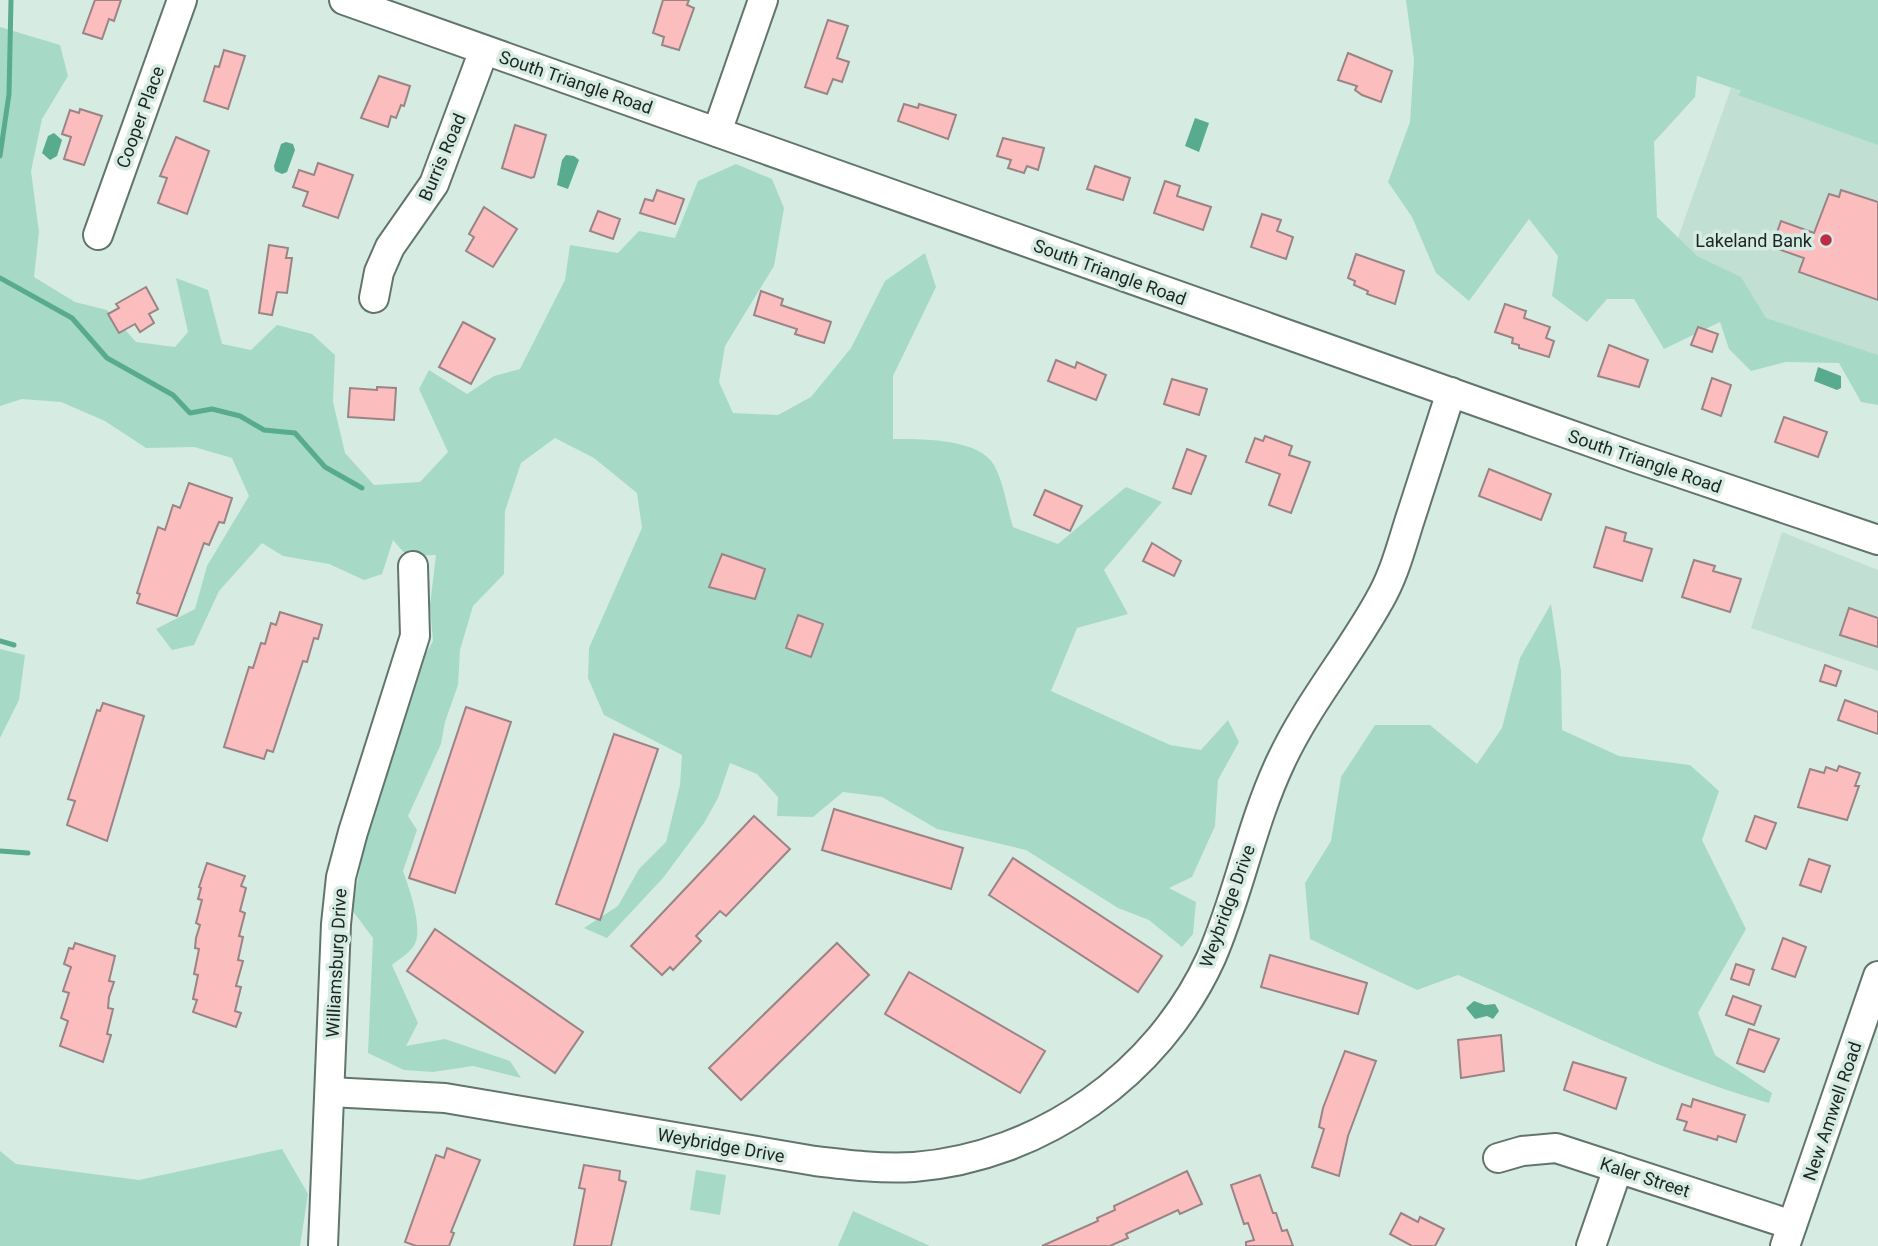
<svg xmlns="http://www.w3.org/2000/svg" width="1878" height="1246" font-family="Roboto,sans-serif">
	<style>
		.built { fill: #c2dfd4 }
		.green { fill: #a6dac6 }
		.water { fill: #58ab8e }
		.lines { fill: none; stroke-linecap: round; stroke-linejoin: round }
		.stream { stroke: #58ab8e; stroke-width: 5 }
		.building { fill: #fcbdbf; stroke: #9a8485; stroke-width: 2 }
		.minor-casing { stroke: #61756d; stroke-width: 32 }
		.minor { stroke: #fff; stroke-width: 28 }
		.poi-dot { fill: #bc2c46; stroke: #d6ece3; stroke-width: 2.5 }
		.labels { text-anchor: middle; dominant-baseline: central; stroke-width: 7; stroke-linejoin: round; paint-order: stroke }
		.street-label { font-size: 18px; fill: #1d2522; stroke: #d6ece3 }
		.poi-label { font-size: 18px; fill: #1d2522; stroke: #d6ece3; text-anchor: end }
	</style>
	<rect width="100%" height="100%" fill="#d6ece3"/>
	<g class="built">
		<polygon points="1731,88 1878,138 1878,360 1661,286"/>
		<polygon points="1782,532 1878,570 1878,671 1751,628"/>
	</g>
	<g class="green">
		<polygon points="1406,0 1878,0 1878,145 1738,95 1741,91 1697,76 1695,97 1654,142 1657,217 1697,256 1741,277 1766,318 1878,355 1878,405 1861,402 1839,363 1786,362 1751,371 1729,349 1720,322 1664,349 1634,299 1607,299 1587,322 1552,296 1558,256 1529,219 1469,301 1436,273 1412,217 1388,182 1410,122 1414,60"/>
		<path d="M 0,27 L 60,45 L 68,76 L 42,119 L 31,171 L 39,232 L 34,277 L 75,302 L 107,310 L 136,342 L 175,347 L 188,332 L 176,278 L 208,290 L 222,344 L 251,350 L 277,325 L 312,334 L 335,355 L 333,402 L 345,453 L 374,485 L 420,482 L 448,452 L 419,389 L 429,370 L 467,394 L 494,376 L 520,369 L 565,280 L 570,245 L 618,253 L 639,231 L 675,238 L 698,181 L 736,164 L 772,179 L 784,208 L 774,266 L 725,346 L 719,382 L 733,413 L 778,415 L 811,397 L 851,348 L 885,281 L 925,253 L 936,287 L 893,376 L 893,439 C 919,439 979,438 994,465 C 1004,483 1007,508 1013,527 L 1058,544 L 1126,487 L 1162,502 L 1104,570 L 1128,614 L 1077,628 L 1051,691 L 1170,745 L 1201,750 L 1228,720 L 1239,742 L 1218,780 L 1215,826 L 1192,877 L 1169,888 L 1196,902 L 1193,934 L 1182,947 L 1149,920 L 1118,908 L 1026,850 L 937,829 L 882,797 L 843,792 L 813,817 L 777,816 L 778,797 L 757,774 L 730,763 L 718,798 L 704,823 L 663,878 L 607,938 L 584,928 L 618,906 L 639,869 L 666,842 L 680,785 L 682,755 L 604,715 L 588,678 L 589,648 L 642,528 L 637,493 L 594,458 L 555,438 L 521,463 L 505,511 L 504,574 L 473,606 L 460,650 L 458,685 L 445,722 L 441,744 L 408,816 L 417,830 L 403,871 C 409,888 425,932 413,947 C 408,954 399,959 392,965 L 418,1023 L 406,1046 L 445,1039 L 510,1061 L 521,1078 L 473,1066 L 433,1072 L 404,1070 L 368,1053 L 373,938 L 352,910 L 377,780 L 421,662 L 433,641 L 430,605 L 436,555 L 407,556 L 393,540 L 382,574 L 364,580 L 329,564 L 283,556 L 262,543 L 219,591 L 194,645 L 172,650 L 156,629 L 195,609 L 207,566 L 249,496 L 232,458 L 194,447 L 146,448 L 105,421 L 61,402 L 22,399 L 0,406 Z"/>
		<path d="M 1551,604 L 1561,671 L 1562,730 L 1619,756 L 1690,765 L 1719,791 L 1702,840 L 1746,929 L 1698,1013 L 1715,1055 L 1772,1093 L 1769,1103 C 1659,1072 1562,1020 1458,975 L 1417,990 L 1310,939 L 1305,883 L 1331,841 L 1341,777 L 1375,725 L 1430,725 L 1477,764 L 1502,728 L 1520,658 Z"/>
		<polygon points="0,649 25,655 19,700 0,738"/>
		<polygon points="282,1149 308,1194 300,1246 0,1246 0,1151 16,1164 139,1180"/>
		<polygon points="696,1170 726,1175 720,1215 690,1210"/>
		<polygon points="853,1211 930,1246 838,1246"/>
	</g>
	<g class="water">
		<polygon points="1195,118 1209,123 1199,152 1185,146"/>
		<polygon points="54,133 62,140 57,156 50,160 42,153 48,136"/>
		<polygon points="286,142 293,144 295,150 287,172 282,174 275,171 274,166 281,144"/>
		<polygon points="566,155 574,156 579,160 568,189 557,185 562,160"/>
		<polygon points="1818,367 1841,376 1841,388 1837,390 1814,381"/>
		<polygon points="1474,1001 1485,1005 1495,1004 1499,1011 1493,1019 1487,1016 1475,1019 1466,1008"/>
	</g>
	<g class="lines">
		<g class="stream">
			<polyline points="0,156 9,94 11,0"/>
			<polyline points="0,278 72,318 107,358 173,395 190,413 212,409 240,416 264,430 295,433 325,467 362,488"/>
			<polyline points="0,641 14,645"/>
			<polyline points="0,851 28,853"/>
		</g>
	</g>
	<g class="building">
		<polygon points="95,0 121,0 114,21 109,19 102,39 83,33"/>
		<polygon points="663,0 689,0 687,5 694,8 679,50 662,45 664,37 653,33"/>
		<polygon points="828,20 848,26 837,58 849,62 842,82 833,79 827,94 805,87"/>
		<polygon points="224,50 245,56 228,109 204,101 215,66 219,67"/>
		<polygon points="1348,53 1392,71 1381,102 1362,95 1355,90 1357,86 1338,80"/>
		<polygon points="379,76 410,86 404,106 401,105 396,118 391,116 388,127 361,118"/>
		<polygon points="904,104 918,108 919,104 956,115 948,139 898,121"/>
		<polygon points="80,109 102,116 84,165 64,159 71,137 62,134 70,110 79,113"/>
		<polygon points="515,125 546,135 534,177 531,178 502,168"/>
		<polygon points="176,137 209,151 187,214 158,203 167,178 160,176"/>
		<polygon points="1003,138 1044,148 1038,170 1027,166 1024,173 1008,168 1011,160 997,156"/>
		<polygon points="318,163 353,175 338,218 303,206 308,192 293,187 299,170 314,175"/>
		<polygon points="1095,166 1130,178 1123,200 1087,189"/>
		<polygon points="1165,181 1180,186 1177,196 1211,207 1203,230 1154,213"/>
		<polygon points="657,190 684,199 675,224 640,213 645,199 653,201"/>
		<polygon points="1841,190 1878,202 1878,300 1799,272 1804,258 1772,247 1781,221 1814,233 1829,194 1839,197"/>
		<polygon points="484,207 517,229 493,267 466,251 474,237 469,234"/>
		<polygon points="598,211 620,219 613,239 590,231"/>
		<polygon points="1262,214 1281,220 1277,231 1293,237 1286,259 1251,247"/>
		<polygon points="269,245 288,248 286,258 292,258 287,293 277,292 272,315 259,313"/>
		<polygon points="1356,254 1404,271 1395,304 1367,294 1368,291 1354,285 1355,281 1348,278"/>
		<polygon points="146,287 158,309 149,314 154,323 140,332 135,324 119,333 108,314 119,308 116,304"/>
		<polygon points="761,291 783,299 781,305 831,322 824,343 795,334 797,329 754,315"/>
		<polygon points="1505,304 1526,311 1524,318 1550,327 1546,338 1554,341 1549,357 1519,348 1519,345 1512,343 1513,338 1495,332"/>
		<polygon points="463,322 495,339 471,384 439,367"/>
		<polygon points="1698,327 1718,334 1712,352 1691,345"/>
		<polygon points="1609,345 1648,360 1639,387 1598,376"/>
		<polygon points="1056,360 1075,368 1077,362 1106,375 1096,400 1048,381"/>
		<polygon points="1712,378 1731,385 1721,416 1702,409"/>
		<polygon points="1172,379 1207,389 1199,415 1164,404"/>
		<polygon points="377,387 396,388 394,420 348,417 350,388 377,390"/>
		<polygon points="1784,417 1827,432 1818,457 1775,442"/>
		<polygon points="1265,436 1292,446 1289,455 1310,462 1291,513 1269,505 1280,474 1246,462 1255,438 1263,441"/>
		<polygon points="1187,449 1206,456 1191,494 1173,488"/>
		<polygon points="1489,469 1551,494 1541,520 1479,496"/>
		<polygon points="189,483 232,498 224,523 219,522 209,545 204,543 200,554 177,616 137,603 140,594 137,593 158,527 165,530 173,505 180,508"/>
		<polygon points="1045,490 1082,506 1070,531 1034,515"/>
		<polygon points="1606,527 1626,533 1624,541 1652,549 1642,581 1594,567"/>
		<polygon points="1152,543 1181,561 1174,576 1143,561"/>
		<polygon points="722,554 765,569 755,599 709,587"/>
		<polygon points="1694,560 1715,566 1713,571 1741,579 1730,612 1682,597"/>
		<polygon points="1849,608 1878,618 1878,647 1840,635"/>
		<polygon points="280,612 322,625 318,639 314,638 307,662 303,661 273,752 267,750 264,759 224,747 249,667 253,668 261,643 265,644 271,623 276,625"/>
		<polygon points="798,615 823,624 811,657 786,648"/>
		<polygon points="1825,665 1841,671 1836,686 1820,681"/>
		<polygon points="1845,700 1878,712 1878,734 1838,720"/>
		<polygon points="103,703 144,716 107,841 67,825 75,801 68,799 97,710 100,711"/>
		<polygon points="466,707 511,722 455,893 409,878"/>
		<polygon points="614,734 658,749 600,920 556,904"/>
		<polygon points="1839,766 1860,773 1855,786 1859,786 1847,820 1798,807 1810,769 1824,773 1826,767 1837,771"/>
		<polygon points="834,809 963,848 951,889 822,850"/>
		<polygon points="754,816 790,849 726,916 720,911 696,936 701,941 673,970 670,967 662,975 631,946"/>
		<polygon points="1755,816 1776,823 1766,849 1746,841"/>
		<polygon points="1013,858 1162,956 1138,992 989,895"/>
		<polygon points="1809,859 1830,866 1821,892 1800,885"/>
		<polygon points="207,863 245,876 241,886 246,888 240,911 245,913 239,936 243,937 238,960 243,961 236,986 241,987 235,1011 241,1013 236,1027 193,1012 197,1000 193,999 198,975 194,974 199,949 195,948 196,938 200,925 196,923 202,900 198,899 201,888 199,887"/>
		<polygon points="435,929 583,1032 555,1073 407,971"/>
		<polygon points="1783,938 1806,947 1795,977 1772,969"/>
		<polygon points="75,943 115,956 109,981 114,982 109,997 108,1008 113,1009 107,1034 111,1035 103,1062 60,1046 68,1021 61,1018 69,993 63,991 71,967 64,964 69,948 73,949"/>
		<polygon points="837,943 869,975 741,1100 709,1068"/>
		<polygon points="1270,955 1367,983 1358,1014 1261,987"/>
		<polygon points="1736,964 1754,970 1749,985 1731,979"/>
		<polygon points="909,972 1045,1051 1020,1093 885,1014"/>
		<polygon points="1733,996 1761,1006 1754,1025 1726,1015"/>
		<polygon points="1749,1029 1779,1039 1764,1072 1737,1063"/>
		<polygon points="1501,1035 1504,1071 1461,1078 1458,1040"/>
		<polygon points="1345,1051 1376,1061 1348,1136 1339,1176 1312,1167 1324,1129 1319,1127 1323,1108"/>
		<polygon points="1573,1062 1626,1078 1616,1109 1564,1090"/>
		<polygon points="1693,1099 1745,1115 1736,1142 1718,1136 1717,1140 1684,1130 1687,1122 1677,1119 1682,1104 1691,1107"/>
		<polygon points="447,1148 480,1160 451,1232 454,1233 449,1246 416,1246 405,1242 436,1155 444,1158"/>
		<polygon points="584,1165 620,1171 619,1180 626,1182 611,1246 574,1246 585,1189 579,1188"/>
		<polygon points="1187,1171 1202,1204 1180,1214 1178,1210 1126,1234 1128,1238 1110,1246 1042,1246 1098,1221 1097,1218 1115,1210 1114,1206"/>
		<polygon points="1260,1175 1273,1213 1276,1213 1282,1231 1287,1230 1293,1246 1246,1246 1246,1242 1254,1240 1248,1223 1244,1224 1231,1185"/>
		<polygon points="1401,1213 1418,1222 1420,1217 1444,1229 1435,1246 1412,1246 1390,1234"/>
	</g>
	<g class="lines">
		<g class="minor-casing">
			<g id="minor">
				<polyline points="344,0 1636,458 1878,540"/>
				<polyline points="717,132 763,0"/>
				<polyline points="98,235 182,0"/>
				<polyline points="374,298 379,272 390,247 434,184 484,50"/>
				<path d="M 330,1092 L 445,1098 L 815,1161 C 848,1165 881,1169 914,1167 C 1041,1157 1158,1074 1211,958 C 1239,894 1251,824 1281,761 C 1307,705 1349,655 1379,601 C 1395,574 1402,543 1412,513 C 1425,473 1438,433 1451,392"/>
				<polyline points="1498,1158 1522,1151 1556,1148 1792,1225"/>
				<polyline points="323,1246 336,924 341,877 353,832 415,636 413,566"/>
				<polyline points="1591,1246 1618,1168"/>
				<polyline points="1785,1246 1878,976"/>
			</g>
		</g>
		<use href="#minor" class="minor"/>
	</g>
	<circle class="poi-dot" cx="1826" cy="240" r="7"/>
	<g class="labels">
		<g class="street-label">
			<text transform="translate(576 82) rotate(19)">South Triangle Road</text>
			<text transform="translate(140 117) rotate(-70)">Cooper Place</text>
			<text transform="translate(442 157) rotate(-67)">Burris Road</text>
			<text transform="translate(1110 272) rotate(20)">South Triangle Road</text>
			<text transform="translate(1645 461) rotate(19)">South Triangle Road</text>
			<text transform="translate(1227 906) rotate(-70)">Weybridge Drive</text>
			<text transform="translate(336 963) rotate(-87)">Williamsburg Drive</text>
			<text transform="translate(1832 1111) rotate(-71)">New Amwell Road</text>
			<text transform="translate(721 1145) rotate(10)">Weybridge Drive</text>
			<text transform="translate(1645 1177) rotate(18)">Kaler Street</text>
		</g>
		<g class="poi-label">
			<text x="1812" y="240">Lakeland Bank</text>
		</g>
	</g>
</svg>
